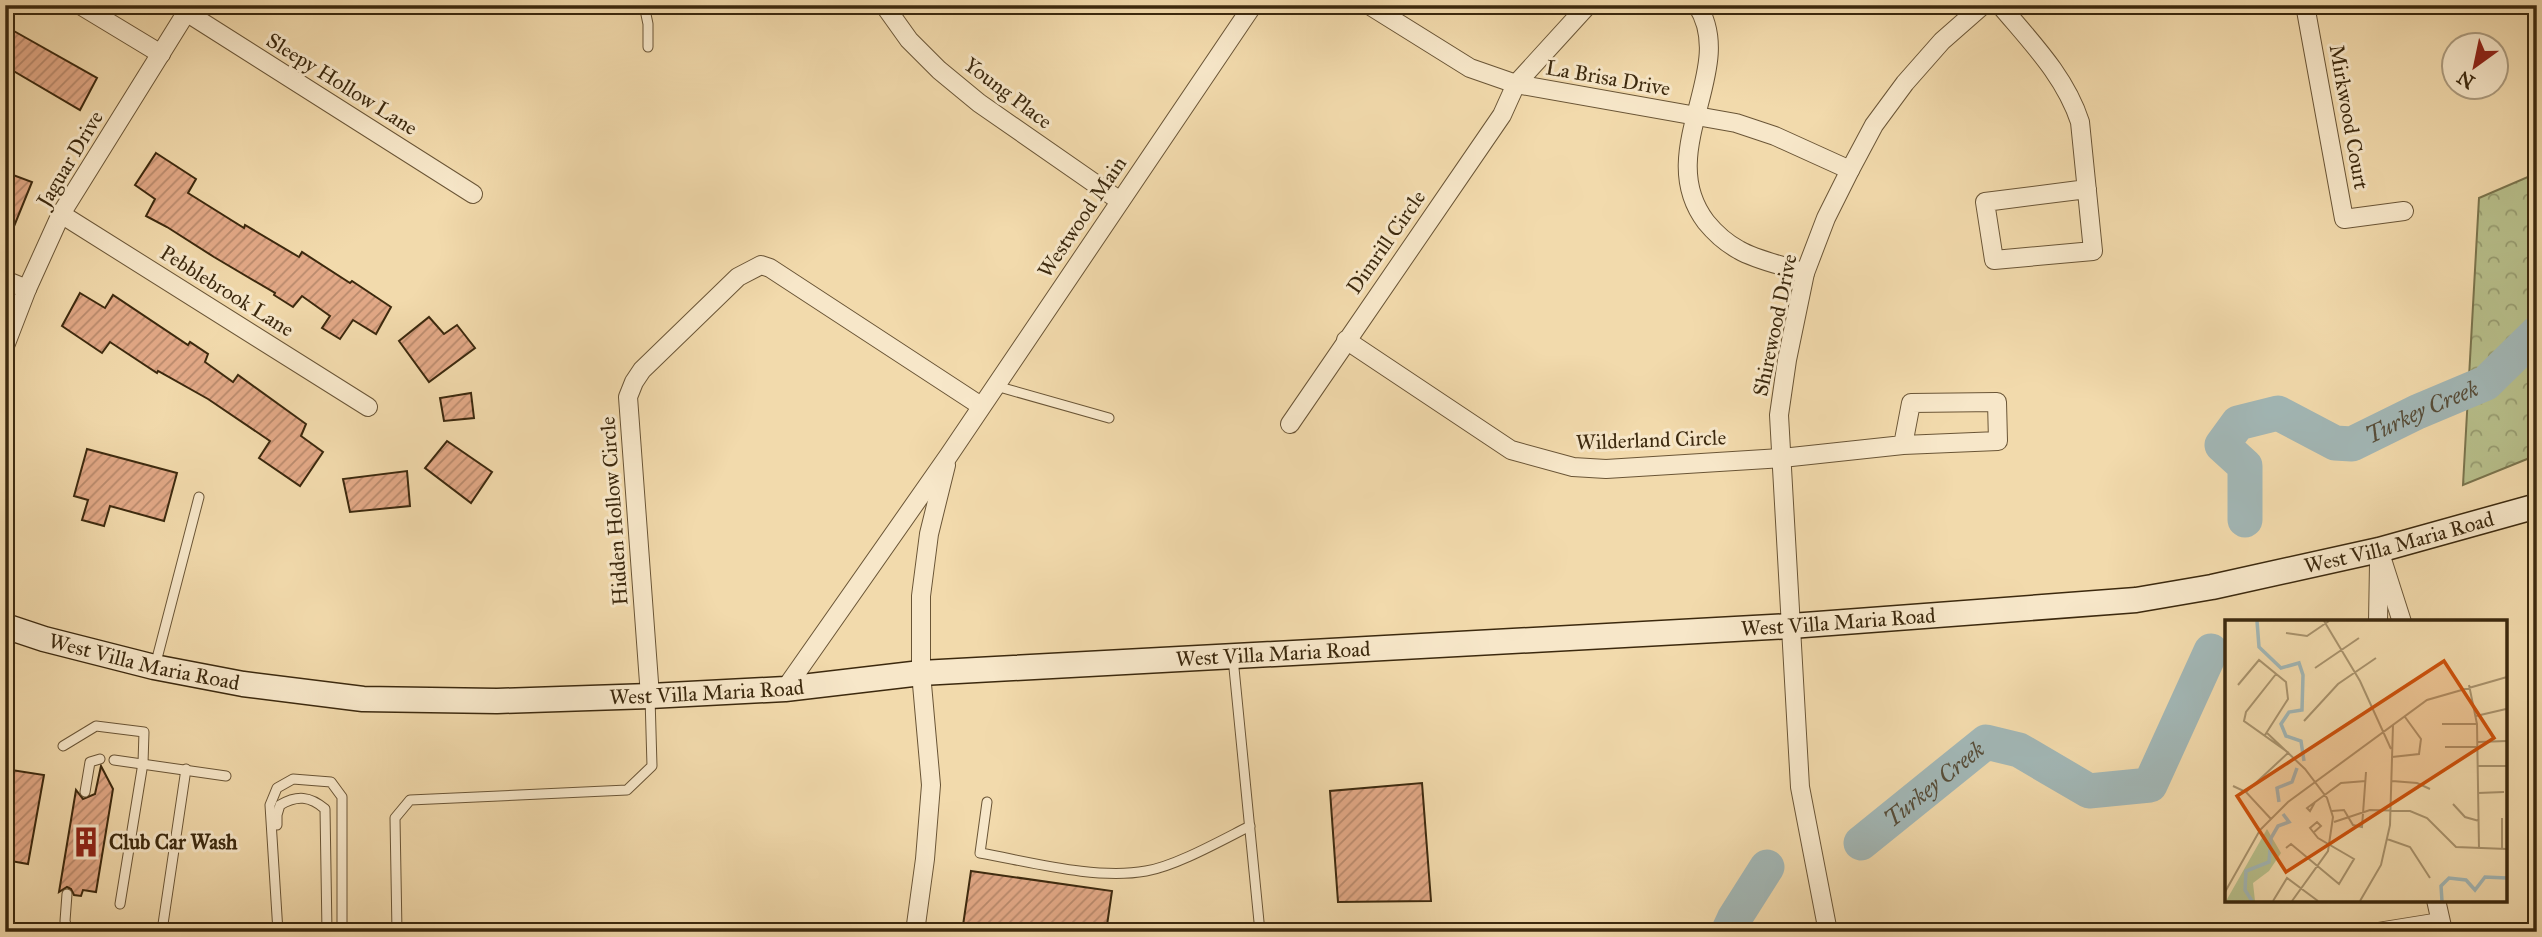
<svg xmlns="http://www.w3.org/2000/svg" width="2542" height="937" font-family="'IM FELL Great Primer',serif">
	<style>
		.park { fill: url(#park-crowns); stroke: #7a744d; stroke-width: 2 }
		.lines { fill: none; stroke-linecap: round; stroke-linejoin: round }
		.river { stroke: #a2b7b6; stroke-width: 35 }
		.building { fill: url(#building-hatch); stroke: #3c290e; stroke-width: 2 }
		.lane-casing { stroke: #6a5536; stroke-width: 11 }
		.street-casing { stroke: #6a5536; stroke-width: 20 }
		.secondary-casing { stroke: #3c290e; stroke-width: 27 }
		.lane { stroke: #f7e7c9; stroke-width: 9 }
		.street { stroke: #f7e7c9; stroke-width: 18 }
		.secondary { stroke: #f7e7c9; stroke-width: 24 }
		.labels { text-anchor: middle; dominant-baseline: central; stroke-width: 6; stroke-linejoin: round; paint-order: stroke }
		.street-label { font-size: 21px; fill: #3c290e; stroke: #f7e7c9 }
		.poi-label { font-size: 21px; font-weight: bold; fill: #3c290e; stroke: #f7e7c9; text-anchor: start }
		.water-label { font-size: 23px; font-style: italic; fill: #564c38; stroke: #f7e7c9 }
		.inset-river { fill: none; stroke: #a2b7b6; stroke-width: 3.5 }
		.inset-road { fill: none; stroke: #a9936d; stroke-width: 2 }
		.view { fill: #ce520c; fill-opacity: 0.15; stroke: #ce520c; stroke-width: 3.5 }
		.inset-edge { fill: none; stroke: #3c290e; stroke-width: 3.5 }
	</style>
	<defs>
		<pattern id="park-crowns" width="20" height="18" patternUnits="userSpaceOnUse" patternTransform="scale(1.75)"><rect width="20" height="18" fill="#b8c08c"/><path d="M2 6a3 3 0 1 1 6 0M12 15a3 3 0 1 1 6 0" fill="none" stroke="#979c71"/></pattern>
		<pattern id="building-hatch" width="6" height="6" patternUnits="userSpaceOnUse" patternTransform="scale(1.75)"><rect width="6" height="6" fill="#e3a987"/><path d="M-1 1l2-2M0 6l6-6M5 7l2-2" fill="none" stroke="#b98a6d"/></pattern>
	</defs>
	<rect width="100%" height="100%" fill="#f2daac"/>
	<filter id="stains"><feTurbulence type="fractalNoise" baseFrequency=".00286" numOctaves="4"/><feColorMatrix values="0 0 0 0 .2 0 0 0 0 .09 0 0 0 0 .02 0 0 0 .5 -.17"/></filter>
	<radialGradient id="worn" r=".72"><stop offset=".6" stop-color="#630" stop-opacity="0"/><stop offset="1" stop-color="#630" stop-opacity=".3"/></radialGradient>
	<polygon class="park" points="2537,173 2537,455 2463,485 2479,198"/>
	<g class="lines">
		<g class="river">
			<path id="s1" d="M 2245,520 L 2245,466 L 2222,445 L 2238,423 L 2278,413 L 2335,443 L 2352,444 L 2417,412 L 2486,383 L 2537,333"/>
			<path id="s2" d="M 1861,843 L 1986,742 L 2019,750 L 2089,791 L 2150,785 L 2211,651"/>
			<polyline points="1728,932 1734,919 1767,867"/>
		</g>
	</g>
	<g class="building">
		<polygon points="5,26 97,78 80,110 5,66"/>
		<polygon points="156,153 196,179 188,193 244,228 245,225 299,257 302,252 350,283 352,281 391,307 376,334 353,320 340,339 322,328 330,316 302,296 293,307 274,295 275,293 214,257 167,227 146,216 155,199 135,185"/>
		<polygon points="5,172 32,182 6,246 5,246"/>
		<polygon points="80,293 105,308 113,295 188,345 190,342 208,354 205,362 233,382 238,375 306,424 301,436 323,452 300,486 259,458 270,441 208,399 158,371 157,373 110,342 102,353 62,326"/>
		<polygon points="429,317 444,334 457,325 475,348 429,382 399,341"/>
		<polygon points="471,393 474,418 444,421 440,398"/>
		<polygon points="447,441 492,472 471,503 425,468"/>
		<polygon points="87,449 177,473 164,521 110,506 104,526 82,520 88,500 74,496"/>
		<polygon points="407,471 410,506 350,512 343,479"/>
		<polygon points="101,766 113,789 96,892 83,890 81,896 74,895 71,889 67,887 59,892 76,790 83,799 95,794"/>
		<polygon points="5,769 44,775 28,864 5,860"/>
		<polygon points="1422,783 1431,901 1338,902 1330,791"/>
		<polygon points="971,871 1112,891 1106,932 962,932"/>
	</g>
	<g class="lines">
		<g class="lane-casing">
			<g id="lane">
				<polyline points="644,5 648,24 648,47"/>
				<polyline points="996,386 1109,418"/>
				<polyline points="1233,658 1260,932"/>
				<polyline points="155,666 199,497"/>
				<polyline points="63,746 96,726 144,732 143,763 120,904"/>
				<polyline points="114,760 226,776"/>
				<polyline points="85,792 90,762 100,759"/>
				<path d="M 987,802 L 980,853 C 1031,862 1096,880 1146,871 C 1176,866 1222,840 1250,826"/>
				<path d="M 277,825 L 277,815 L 280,805 C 297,795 310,796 325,809 L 327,932"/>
				<polyline points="67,894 65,921 68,932"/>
				<polyline points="158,932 163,924 186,769"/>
				<polyline points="278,932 270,805 277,788 293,779 331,782 342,797 342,932"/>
				<polyline points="397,932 395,818 410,800 627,790 652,766 650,697"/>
			</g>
		</g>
		<g class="street-casing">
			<g id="street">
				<polyline points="80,5 161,54"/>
				<polyline points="884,5 909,40 939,70 979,103 1120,201"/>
				<polyline points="1369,5 1470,68 1516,84 1736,123 1775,136 1850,170"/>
				<path d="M 1697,5 C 1739,70 1652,151 1706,222 C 1715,233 1726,243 1739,250 C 1758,261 1783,265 1805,273"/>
				<path d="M 2000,5 C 2031,42 2065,76 2080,122 L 2093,251 L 1994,260 L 1985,202 L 2087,189"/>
				<polyline points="2305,5 2344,219 2404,211"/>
				<polyline points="186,12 473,194"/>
				<polyline points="61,214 368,407"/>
				<polyline points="5,280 27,289"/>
				<polyline points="1346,340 1511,450 1573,467 1606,469 1782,458 1903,445 1998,441 1997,402 1911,403 1903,445"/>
				<polyline points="5,346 27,289 61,214 191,5"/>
				<polyline points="1290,424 1502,115 1516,84 1588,5"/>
				<polyline points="2379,550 2402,622"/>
				<polyline points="2378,622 2379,564"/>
				<polyline points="785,689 949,455 1253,5"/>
				<polyline points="650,696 628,397 634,382 642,370 738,277 761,265 770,268 981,406"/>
				<polyline points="2436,900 2443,931"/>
				<polyline points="915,932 925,859 931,785 921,673 921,596 929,534 946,465"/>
				<polyline points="1828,932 1800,787 1779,415 1787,360 1805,273 1826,218 1850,170 1874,125 1905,83 1942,41 1983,5"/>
				<polyline points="2378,932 2440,922"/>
			</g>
		</g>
		<g class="secondary-casing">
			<g id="secondary">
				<path id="s3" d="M 5,626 L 44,639 L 154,667 L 243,684 L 363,699 L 497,701 L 650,696 L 785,689 L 921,673 L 1791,626 L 2136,600 L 2212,587 L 2379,550 L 2537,506"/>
			</g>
		</g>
		<use href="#lane" class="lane"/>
		<use href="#street" class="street"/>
		<use href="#secondary" class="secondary"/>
	</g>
	<defs>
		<g id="building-bare" transform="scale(2.415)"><path d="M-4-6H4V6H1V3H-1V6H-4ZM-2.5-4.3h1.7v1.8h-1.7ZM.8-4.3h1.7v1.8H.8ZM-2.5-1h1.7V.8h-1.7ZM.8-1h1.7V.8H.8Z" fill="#8f2418" stroke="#f7e7c9" stroke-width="2.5" paint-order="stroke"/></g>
	</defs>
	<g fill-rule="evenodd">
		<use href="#building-bare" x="86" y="842"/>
	</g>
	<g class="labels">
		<g class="street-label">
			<text transform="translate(1608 78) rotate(10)">La Brisa Drive</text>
			<text transform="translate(342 84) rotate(32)">Sleepy Hollow Lane</text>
			<text transform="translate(1008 93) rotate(37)">Young Place</text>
			<text transform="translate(2349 117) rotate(80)">Mirkwood Court</text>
			<text transform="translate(70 159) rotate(-59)">Jaguar Drive</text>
			<text transform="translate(1082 217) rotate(-56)">Westwood Main</text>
			<text transform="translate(1386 242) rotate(-55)">Dimrill Circle</text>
			<text transform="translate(227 291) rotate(32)">Pebblebrook Lane</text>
			<text transform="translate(1775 325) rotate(-78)">Shirewood Drive</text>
			<text transform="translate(1651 440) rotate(-2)">Wilderland Circle</text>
			<text transform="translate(614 511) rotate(-94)">Hidden Hollow Circle</text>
			<text stroke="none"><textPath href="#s3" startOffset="2412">West Villa Maria Road</textPath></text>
			<text stroke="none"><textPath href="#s3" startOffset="1844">West Villa Maria Road</textPath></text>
			<text stroke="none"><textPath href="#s3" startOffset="1278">West Villa Maria Road</textPath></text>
			<text stroke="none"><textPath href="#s3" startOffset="144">West Villa Maria Road</textPath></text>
			<text stroke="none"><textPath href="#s3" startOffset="710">West Villa Maria Road</textPath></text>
		</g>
		<g class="poi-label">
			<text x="109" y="842">Club Car Wash</text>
		</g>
		<g class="water-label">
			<text stroke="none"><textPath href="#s1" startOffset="312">Turkey Creek</textPath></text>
			<text stroke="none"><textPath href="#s2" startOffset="94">Turkey Creek</textPath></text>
		</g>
	</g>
	<g transform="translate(2225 620)">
		<rect width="282" height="282" fill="#f2daac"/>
		<path d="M 42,209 L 56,233 L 44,251 L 28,263 L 30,281 L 1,281 Z" fill="#b8c08c"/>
		<path class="inset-river" d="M 32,1 L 34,27 L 56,48 L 74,43 L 78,55 L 77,90 L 64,92 L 56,104 L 61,116 L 76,121 L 79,141M 54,182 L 52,168 L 67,162 L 72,148M 27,281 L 20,270 L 21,251 L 44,242 L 46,218 L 53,206 L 64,202 L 58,194M 217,281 L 216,266 L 224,258 L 241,260 L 250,270 L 260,257 L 282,258"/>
		<path class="inset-road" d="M 99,1 L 135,61 L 166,129M 61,13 L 82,16 L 104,1M 90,48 L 134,18M 51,54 L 21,92 L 19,101 L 64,133M 13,65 L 34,40 L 61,62 L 63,79 L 40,115M 244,65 L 252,104 L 254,229M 251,96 L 281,89M 79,101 L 113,64 L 151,38M 217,104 L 252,104M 41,112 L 80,149 L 102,178 L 108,197 L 103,231 L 67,281M 253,122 L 282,121M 220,127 L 253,127M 167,137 L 194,134 L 196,119 L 180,97M 253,146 L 282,146M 167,161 L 192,163 L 205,169M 8,166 L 21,172 L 46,199M 21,172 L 63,133M 253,173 L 279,172M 90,182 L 85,191 L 82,188 L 116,163 L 141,161M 228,184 L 240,197 L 254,201M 107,191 L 119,190 L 128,205 L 137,207 L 141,152M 109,202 L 145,190 L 185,191 L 202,198 L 231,227 L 282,229M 162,219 L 185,227 L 205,258M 61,228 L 66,224 L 114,264 L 129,239 L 93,218 L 85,208 L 92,202 L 96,206 L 88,213M 277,229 L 277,198M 0,272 L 35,210 L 63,182 L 202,80 L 282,57M 48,281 L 62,258 L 93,281M 135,281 L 156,245 L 165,205 L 168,105"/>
		<path class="view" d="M 219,41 L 269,118 L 61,252 L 12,176 Z"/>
		<rect width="282" height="282" class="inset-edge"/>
	</g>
	<rect width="2542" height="937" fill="none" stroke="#f2daac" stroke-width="28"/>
	<rect x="7" y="7" width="2528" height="923" fill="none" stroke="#3c290e" stroke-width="3.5"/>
	<rect x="14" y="14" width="2514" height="909" fill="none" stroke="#3c290e" stroke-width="2"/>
	<g transform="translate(2475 66) rotate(213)"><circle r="33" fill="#f7e7c9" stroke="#ac9b7e" stroke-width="2"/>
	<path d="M0-5L12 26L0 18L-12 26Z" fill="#8f2418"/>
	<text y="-10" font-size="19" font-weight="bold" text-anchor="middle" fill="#3c290e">N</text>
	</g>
	<rect width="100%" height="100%" filter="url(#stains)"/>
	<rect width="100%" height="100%" fill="url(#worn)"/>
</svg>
